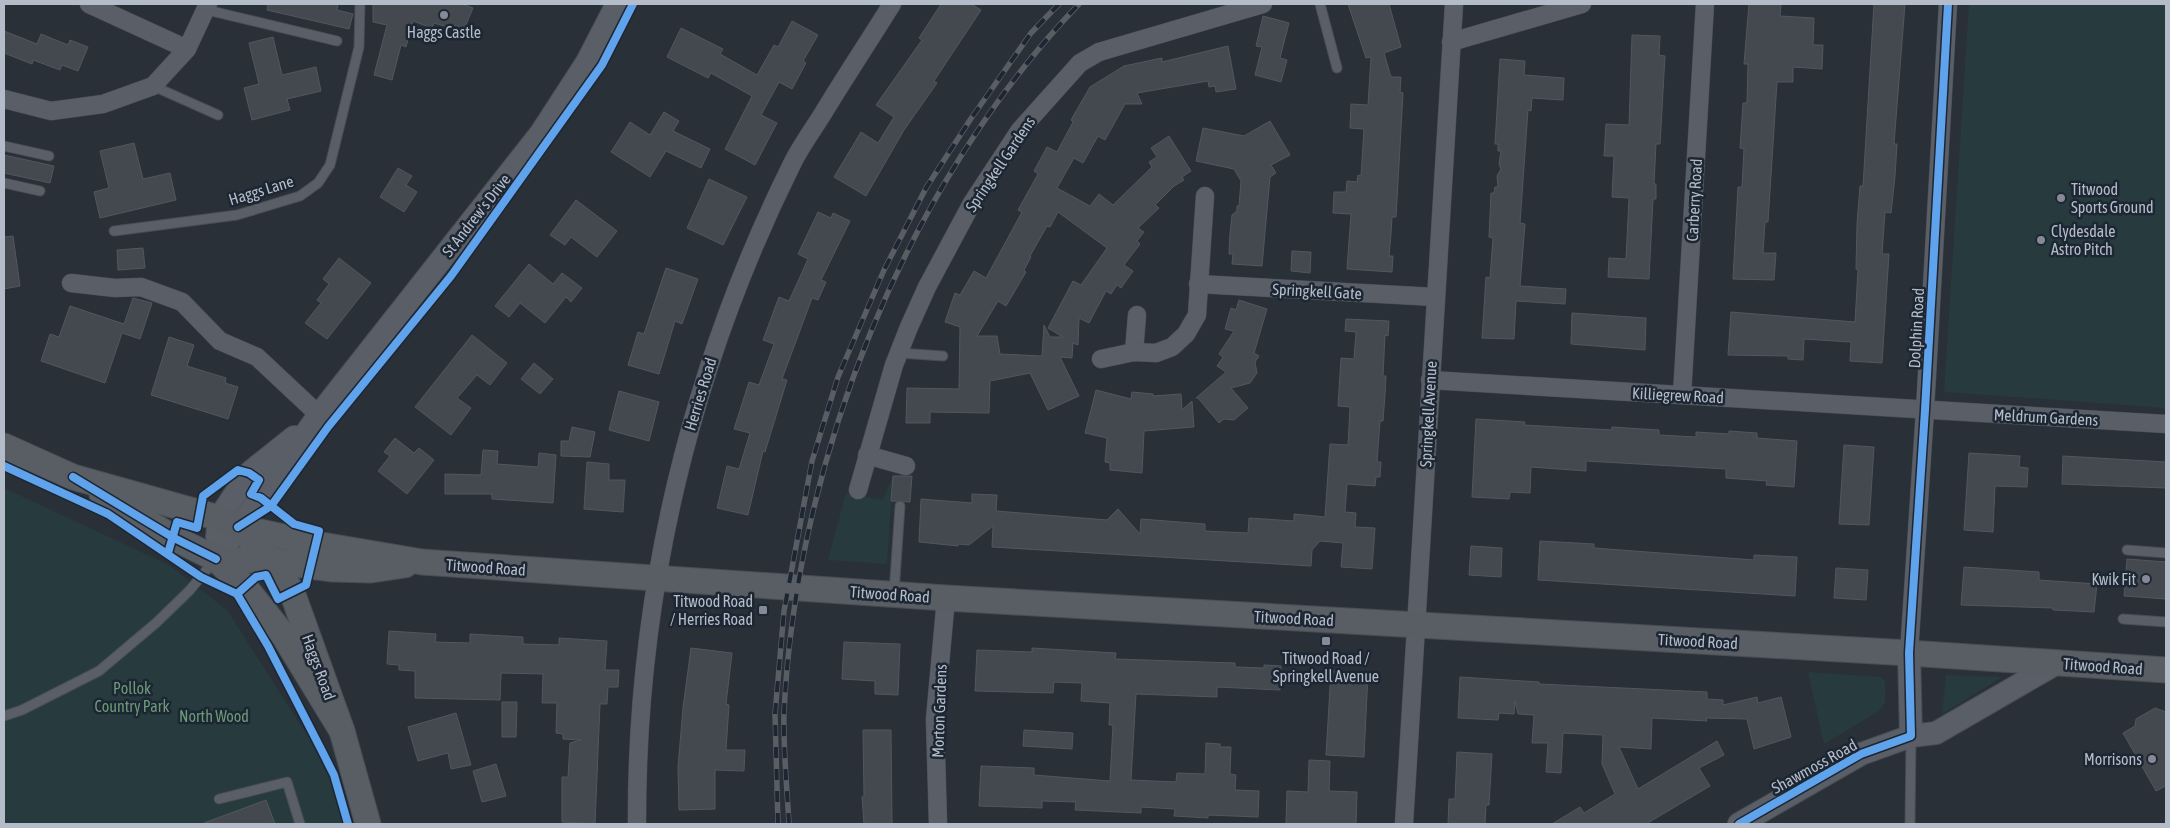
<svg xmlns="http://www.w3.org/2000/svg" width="2170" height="828" font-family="'Asap Condensed',sans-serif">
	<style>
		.green { fill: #273a3e }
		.building { fill: #444950; stroke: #52575f; fill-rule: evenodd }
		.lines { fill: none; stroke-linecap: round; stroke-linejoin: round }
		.service-casing { stroke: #484c53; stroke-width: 11 }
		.minor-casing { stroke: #484c53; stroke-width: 19 }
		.tertiary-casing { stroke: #484c53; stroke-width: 24 }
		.secondary-casing { stroke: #484c53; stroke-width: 27 }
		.service { stroke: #5a5e66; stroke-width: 9 }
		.minor { stroke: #5a5e66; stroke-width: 18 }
		.tertiary { stroke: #5a5e66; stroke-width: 22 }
		.secondary { stroke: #595d64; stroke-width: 25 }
		.rail-casing { stroke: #595d64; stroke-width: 5.5 }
		.rail { stroke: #1d2633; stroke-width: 4; stroke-dasharray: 11; stroke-linecap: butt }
		.cycleway-casing { stroke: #1d2633; stroke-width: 11 }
		.cycleway { stroke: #60a3ed; stroke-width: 8 }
		.poi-dot { fill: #848b96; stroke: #1d2633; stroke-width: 2 }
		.labels { text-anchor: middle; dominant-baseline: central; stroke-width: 5; stroke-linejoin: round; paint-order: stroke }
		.poi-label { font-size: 16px; fill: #b4bcc9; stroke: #1d2633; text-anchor: end }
		.street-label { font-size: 16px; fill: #b4bcc9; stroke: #1d2633 }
		.park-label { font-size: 16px; fill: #6b9a76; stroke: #1d2633 }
	</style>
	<rect width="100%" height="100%" fill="#2a3038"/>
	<g class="green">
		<polygon points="1969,4 2166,4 2166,408 1944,392"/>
		<polygon points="893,476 887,564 828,560 846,493 883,500"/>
		<polygon points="4,488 169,565 227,610 318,752 329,775 343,824 4,824"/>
		<polygon points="1808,672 1881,677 1885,682 1885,702 1879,711 1824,744"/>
		<polygon points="1946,675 2002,677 1942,714"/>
	</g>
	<g class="building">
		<polygon points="268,4 338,4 337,10 353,14 349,29 267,10"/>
		<polygon points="373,4 462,4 473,8 464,29 455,25 451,28 434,23 432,28 413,21 406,47 401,45 392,80 374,75 387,25 373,22"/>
		<polygon points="941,4 971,4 981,10 934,81 937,83 904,130 866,196 834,177 861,132 878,143 894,117 876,105 922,40 919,38"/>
		<polygon points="1348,4 1389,4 1401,47 1384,53 1391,77 1401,77 1400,92 1403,93 1396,217 1392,217 1391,234 1389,256 1393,256 1392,272 1347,269 1351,214 1333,213 1334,192 1346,192 1347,181 1357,182 1358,175 1361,176 1364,129 1350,128 1351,104 1368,105 1371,57 1366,58"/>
		<polygon points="1749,4 1781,4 1780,16 1814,18 1813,45 1823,45 1822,69 1793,67 1793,82 1777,82 1768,222 1765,222 1763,253 1776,253 1774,280 1733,279 1738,187 1742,187 1744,149 1740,148 1743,103 1747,103 1748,64 1744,64"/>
		<polygon points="1874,4 1905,4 1894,144 1897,144 1895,176 1891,213 1885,212 1882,254 1889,254 1882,363 1850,361 1851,342 1804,339 1803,360 1788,359 1788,356 1728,355 1731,312 1855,322 1858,270 1856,269 1857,224 1860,186 1863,186"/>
		<polygon points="1263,16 1289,23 1280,58 1287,60 1281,82 1255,75 1262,47 1256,46"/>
		<polygon points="792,21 818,35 803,61 806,63 792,89 779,82 761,115 777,123 755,165 725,149 752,96 711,73 708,78 667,57 681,28 723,49 720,54 757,75 774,45 778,47"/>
		<polygon points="4,31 37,44 41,34 68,45 70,40 88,47 78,71 62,65 60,70 33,60 32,64 4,53"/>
		<polygon points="1632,35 1660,36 1659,55 1665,56 1660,144 1656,144 1654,184 1656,184 1656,199 1653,199 1649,279 1608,277 1609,258 1626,259 1629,198 1612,197 1614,156 1604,156 1606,124 1629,125"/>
		<polygon points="273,37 282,75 316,67 321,91 287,99 290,110 252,120 244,88 259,84 249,43"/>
		<path d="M 1228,46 L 1236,89 L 1216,92 L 1215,86 L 1209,87 L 1208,81 L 1137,93 L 1142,104 L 1125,104 L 1105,140 L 1098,136 L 1083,163 L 1074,158 L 1057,188 L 1090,206 L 1099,194 L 1113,205 L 1152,167 L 1149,162 L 1157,157 L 1151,148 L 1169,136 L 1191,171 L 1182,177 L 1184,180 L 1174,186 L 1155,205 L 1159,208 L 1138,228 L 1144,232 L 1137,241 L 1140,244 L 1124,265 L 1133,271 L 1121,288 L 1117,285 L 1111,294 L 1106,291 L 1089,323 L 1079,318 L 1078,345 L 1073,343 L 1072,358 L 1060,357 L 1079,396 L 1048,410 L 1030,373 L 990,381 L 989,413 L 930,412 L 930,423 L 906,423 L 907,388 L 959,389 L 960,327 L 945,322 L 955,293 L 960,295 L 974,271 L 986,278 L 1022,212 L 1018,210 L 1038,174 L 1034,171 L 1047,147 L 1057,152 L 1073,122 L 1071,120 L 1090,87 L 1124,66 L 1162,58 L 1162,62 ZM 1058,212 L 1107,248 L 1081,285 L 1073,281 L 1048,328 L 1063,337 L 1050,337 L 1044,325 L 1042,356 L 1000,354 L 997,336 L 977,336 L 998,301 L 1006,306 L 1026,272 L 1024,270 L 1031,257 L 1030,256 L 1047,226 L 1050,227 Z"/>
		<polygon points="1500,59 1525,61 1524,75 1564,78 1563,100 1532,98 1531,111 1528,110 1520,223 1525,224 1520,286 1566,289 1565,304 1516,301 1514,339 1482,338 1486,277 1490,278 1493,238 1489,237 1491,193 1494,193 1495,187 1498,187 1497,176 1501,169 1499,164 1501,151 1498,151 1498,144 1495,144"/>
		<polygon points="664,112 679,121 673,131 710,149 701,168 666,151 650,177 611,152 630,122 650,135"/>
		<polygon points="1270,121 1290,155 1271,165 1276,173 1270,177 1262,266 1232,264 1233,254 1229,254 1230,233 1232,215 1237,211 1237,206 1239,206 1241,181 1234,169 1196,161 1203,128 1244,136"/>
		<polygon points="134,143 143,179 170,173 176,200 100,218 94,192 109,188 100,151"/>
		<polygon points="4,155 54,166 50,183 4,173"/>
		<polygon points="398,168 412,176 406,185 417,192 404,212 380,197"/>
		<polygon points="709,179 747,197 723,245 687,228"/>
		<polygon points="576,200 617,231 597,257 571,237 565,245 550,235"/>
		<polygon points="818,212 831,218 833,213 850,221 821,280 826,282 818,300 812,298 782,379 787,380 765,452 763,451 748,515 717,508 727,466 739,469 750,433 734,429 749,382 759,385 774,344 763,340 779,297 789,301 808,259 798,254"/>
		<polygon points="13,236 20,286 4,289 4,237"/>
		<polygon points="143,248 145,268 118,270 117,250"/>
		<polygon points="1292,251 1311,252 1310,273 1291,271"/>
		<polygon points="339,258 371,283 327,339 305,323 321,303 317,300 329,284 323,279"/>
		<polygon points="529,264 553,284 562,273 582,288 571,302 566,297 545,323 520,303 509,317 495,306"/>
		<polygon points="666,268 698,279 682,324 675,321 659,374 628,365 638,332 644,334"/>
		<polygon points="133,298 152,303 140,339 122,333 105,383 41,361 50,334 59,337 70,306 124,324"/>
		<polygon points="1239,300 1267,309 1254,353 1259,356 1255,362 1257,373 1250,383 1231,388 1248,408 1234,420 1224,419 1219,423 1198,398 1196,398 1226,372 1217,366 1223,357 1219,354 1234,331 1225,329 1231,308 1236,310"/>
		<polygon points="1572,313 1646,318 1645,350 1571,344"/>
		<polygon points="1346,319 1389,321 1388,336 1385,335 1383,376 1386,376 1385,395 1383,421 1380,421 1377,462 1381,462 1380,477 1376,477 1375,486 1347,484 1345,512 1356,513 1355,527 1375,528 1372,569 1341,567 1343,543 1320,541 1312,550 1311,566 992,547 993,526 969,545 958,544 958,546 919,542 921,499 972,503 972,494 997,495 996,511 1107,520 1118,509 1140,534 1141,519 1205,524 1205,531 1248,533 1249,518 1294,521 1294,514 1325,517 1330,444 1348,445 1350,407 1338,406 1341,358 1354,359 1356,332 1345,331"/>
		<polygon points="472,335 507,363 490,385 477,375 457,398 471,408 451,435 415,407"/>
		<polygon points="169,337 194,345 187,366 226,378 225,383 238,387 228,419 151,395"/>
		<polygon points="534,363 553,379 540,394 521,379"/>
		<polygon points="1096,390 1131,399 1132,392 1153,394 1153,396 1181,394 1182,410 1192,401 1194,427 1144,431 1142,473 1110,470 1110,463 1105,462 1107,438 1085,433"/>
		<polygon points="619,391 659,402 649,441 609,430"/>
		<polygon points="1476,419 1525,422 1524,425 1612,430 1612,427 1659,430 1659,435 1696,437 1696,432 1729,434 1729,431 1757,433 1757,438 1797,441 1794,487 1766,485 1767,481 1726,478 1726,469 1586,461 1586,471 1531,467 1530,493 1510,492 1509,499 1472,497"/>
		<polygon points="572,427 595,432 590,457 561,456 561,441 569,441"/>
		<polygon points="395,438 414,453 419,448 434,460 407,494 378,471 390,456 384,452"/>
		<polygon points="1844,445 1874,447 1869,525 1839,524"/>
		<polygon points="483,450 498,451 497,464 538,467 539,453 556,455 553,503 492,499 492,494 445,494 445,474 481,475"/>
		<polygon points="1969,453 2020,456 2019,467 2028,468 2027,487 1995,486 1993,532 1964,530"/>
		<polygon points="2063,456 2166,462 2166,488 2062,484"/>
		<polygon points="587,462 609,464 609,480 625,480 623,512 584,509"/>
		<polygon points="893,476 912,476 910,502 891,501"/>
		<polygon points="1540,541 1594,544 1594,548 1754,560 1754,555 1797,557 1795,596 1538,580"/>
		<polygon points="1471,546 1502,548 1501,577 1469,575"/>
		<polygon points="2127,559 2166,562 2166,599 2124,596"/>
		<polygon points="1964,567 2039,572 2039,580 2097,584 2094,612 2053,610 2053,608 1961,605"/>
		<polygon points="1836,568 1868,570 1866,600 1834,598"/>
		<polygon points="389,631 436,634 435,642 470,643 470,634 523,637 523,644 559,645 559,638 607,641 605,670 619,670 618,687 608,687 607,704 600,704 595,824 562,822 562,777 568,777 570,743 581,740 563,739 563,734 556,733 557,703 542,703 543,674 501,673 500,700 415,698 415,671 399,670 399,665 387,664"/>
		<polygon points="844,642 900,644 898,695 875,694 875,681 842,679"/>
		<polygon points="691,648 732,653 726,704 729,705 726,750 745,750 744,771 715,770 715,809 679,810 678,767 683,708"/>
		<polygon points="1032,648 1116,653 1115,659 1235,663 1235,667 1264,668 1264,665 1281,666 1280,690 1217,687 1217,697 1136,694 1131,780 1176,782 1177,773 1205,774 1206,743 1220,744 1220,747 1231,747 1230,774 1236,775 1235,790 1259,791 1258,817 1208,815 1208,818 1174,816 1175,809 1141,807 1141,813 1075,810 1076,802 1042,801 1042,808 979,806 981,766 1034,768 1034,775 1110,781 1113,725 1109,725 1110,703 1081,701 1082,683 1054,682 1053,693 975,691 977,650 1032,652"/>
		<polygon points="1331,671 1368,673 1364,757 1326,755"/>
		<polygon points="1460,677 1539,682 1539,684 1707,692 1707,699 1723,700 1723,705 1757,697 1758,703 1781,697 1791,737 1754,749 1747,719 1706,718 1707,721 1652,718 1651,749 1619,747 1638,789 1717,741 1724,755 1699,768 1710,786 1646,824 1552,824 1580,807 1584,813 1615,794 1602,764 1603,735 1563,733 1561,773 1546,772 1548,743 1532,743 1534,715 1518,714 1515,701 1514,714 1499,713 1498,720 1458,718"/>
		<polygon points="502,702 517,702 516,737 502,737"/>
		<polygon points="2155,708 2166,712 2166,786 2156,791 2123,733 2135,726 2136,719"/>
		<polygon points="456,713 471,765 451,769 448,753 418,761 408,727"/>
		<polygon points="863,730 891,730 892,824 864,824 862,797 864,796"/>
		<polygon points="1024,730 1073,733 1072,749 1023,746"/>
		<polygon points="1457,752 1492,754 1489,805 1486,805 1485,824 1448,824 1449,799 1455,799"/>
		<polygon points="1309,760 1330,761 1329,791 1357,792 1356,824 1286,824 1287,791 1308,792"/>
		<polygon points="496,764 506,796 482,802 473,771"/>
		<polygon points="266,800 275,824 204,824 204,823"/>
	</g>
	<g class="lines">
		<g class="service-casing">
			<g id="service">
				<polyline points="1320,4 1337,68"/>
				<polyline points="207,10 337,41"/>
				<polyline points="153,86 218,115"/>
				<polyline points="4,146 49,156"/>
				<polyline points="4,183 40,191"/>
				<polyline points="114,231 237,215 300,196 318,183 330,165 359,47 360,4"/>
				<polyline points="899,353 943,356"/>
				<polyline points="2127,550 2166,553"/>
				<polyline points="894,593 900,506"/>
				<polyline points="2123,619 2166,622"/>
				<polyline points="4,716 22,710 99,671 156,623 189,591 214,561"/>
				<polyline points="219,799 287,782 300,824"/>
				<polyline points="1910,824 1911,737"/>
			</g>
		</g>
		<g class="minor-casing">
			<g id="minor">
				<polyline points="89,4 187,49 208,4"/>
				<polyline points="1451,42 1582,4"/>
				<polyline points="4,99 51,111 103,104 153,86 187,49"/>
				<polyline points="71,283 115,288 141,287 182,302 220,341 257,357 319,415"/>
				<polyline points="1198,284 1435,297"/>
				<polyline points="1134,352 1137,315"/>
				<polyline points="1101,359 1134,352 1156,353 1172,347 1186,334 1197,315 1205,196"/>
				<polyline points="1430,380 2166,424"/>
				<polyline points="1682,395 1705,4"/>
				<polyline points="867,455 906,466"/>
				<polyline points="858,490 894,365 909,327 927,287 972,203 1020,130 1080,63 1099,52 1263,4"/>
				<polyline points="1909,653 1925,410 1948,4"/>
				<path d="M 637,824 C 636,595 690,369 792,164 C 800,147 812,131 822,115 C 845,77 869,41 892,4"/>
				<polyline points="938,824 935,719 946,598"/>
				<polyline points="1404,824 1454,4"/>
			</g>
		</g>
		<g class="tertiary-casing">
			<g id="tertiary">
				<polyline points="217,537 219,518 249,473 294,437"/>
				<polyline points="216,559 319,415 541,133 587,62 617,4"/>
				<polyline points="1911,736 1936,733 2057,663"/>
				<polyline points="1739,824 1861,754 1911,736 1909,653"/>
			</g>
		</g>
		<g class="secondary-casing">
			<g id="secondary">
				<polyline points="4,446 73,477 219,518 238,527 316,544 422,562 946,598 1909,653 2166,670"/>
				<polyline points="102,495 174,538 216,559 244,586 284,636 342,731"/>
				<polyline points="238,527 273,561 292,592 342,731 368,824"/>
				<polyline points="216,559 273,561 333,569 371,570 405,565"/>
			</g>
		</g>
		<use href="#service" class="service"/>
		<use href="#minor" class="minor"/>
		<use href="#tertiary" class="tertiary"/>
		<use href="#secondary" class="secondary"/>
		<g class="rail-casing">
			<g id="rail">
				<polyline points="778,824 775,714 784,611 812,461 838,377 884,270 926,188 970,120 1031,33 1059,4"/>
				<path d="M 789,824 C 787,787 783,749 784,712 C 796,462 905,185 1079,4"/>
			</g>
		</g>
		<use href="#rail" class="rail"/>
		<g class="cycleway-casing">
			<g id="cycleway">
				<polyline points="4,466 108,514 201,577 237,594 268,646 322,751 334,775 348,824"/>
				<polyline points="73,477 174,538 216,559"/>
				<polyline points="238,527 271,506 328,427 451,276 602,65 633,4"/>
				<polyline points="168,553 177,522 197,528 203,496 238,470 249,473 259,480 251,494 261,498 294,524 319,531 306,585 278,599 266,575 256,577 237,594"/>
				<polyline points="1739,824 1861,754 1911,736 1909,653 1925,410 1948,4"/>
			</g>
		</g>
		<use href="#cycleway" class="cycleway"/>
	</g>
	<g class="poi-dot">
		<circle cx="444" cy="15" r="5"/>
		<circle cx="2061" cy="198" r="5"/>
		<circle cx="2041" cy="240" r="5"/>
		<circle cx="2146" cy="579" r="5"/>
		<rect x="758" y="605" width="10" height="10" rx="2.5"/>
		<rect x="1321" y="636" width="10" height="10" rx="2.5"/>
		<circle cx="2152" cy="759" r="5"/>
	</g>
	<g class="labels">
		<g class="poi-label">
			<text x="444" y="32" text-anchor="middle">Haggs Castle</text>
			<text x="2071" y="189" text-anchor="start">Titwood<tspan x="2071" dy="18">Sports Ground</tspan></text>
			<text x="2051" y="231" text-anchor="start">Clydesdale<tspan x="2051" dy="18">Astro Pitch</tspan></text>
			<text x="2136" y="579">Kwik Fit</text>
			<text x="753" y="601">Titwood Road<tspan x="753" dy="18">/ Herries Road</tspan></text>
			<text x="1326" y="658" text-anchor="middle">Titwood Road /<tspan x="1326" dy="18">Springkell Avenue</tspan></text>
			<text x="2142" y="759">Morrisons</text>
		</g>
		<g class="street-label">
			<text transform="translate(1000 164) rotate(-56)">Springkell Gardens</text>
			<text transform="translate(261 190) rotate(-17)">Haggs Lane</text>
			<text transform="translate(1694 200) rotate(-87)">Carberry Road</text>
			<text transform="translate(476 215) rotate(-52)">St Andrew's Drive</text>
			<text transform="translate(1317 291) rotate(3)">Springkell Gate</text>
			<text transform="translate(1916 328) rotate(-87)">Dolphin Road</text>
			<text transform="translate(700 394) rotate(-73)">Herries Road</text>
			<text transform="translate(1678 395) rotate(3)">Killiegrew Road</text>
			<text transform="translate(1428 414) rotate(-87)">Springkell Avenue</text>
			<text transform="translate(2046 417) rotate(3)">Meldrum Gardens</text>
			<text transform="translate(486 567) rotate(4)">Titwood Road</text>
			<text transform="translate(890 594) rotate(4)">Titwood Road</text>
			<text transform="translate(1294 618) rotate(3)">Titwood Road</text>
			<text transform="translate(1698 641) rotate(3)">Titwood Road</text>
			<text transform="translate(2103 666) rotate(4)">Titwood Road</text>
			<text transform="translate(319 667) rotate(70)">Haggs Road</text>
			<text transform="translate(939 711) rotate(-88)">Morton Gardens</text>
			<text transform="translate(1814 766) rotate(-29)">Shawmoss Road</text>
		</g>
		<g class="park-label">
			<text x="132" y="688">Pollok<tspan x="132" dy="18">Country Park</tspan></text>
			<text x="214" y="716">North Wood</text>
		</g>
	</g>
	<rect width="2170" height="828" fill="none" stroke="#b4bcc9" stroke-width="10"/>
</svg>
